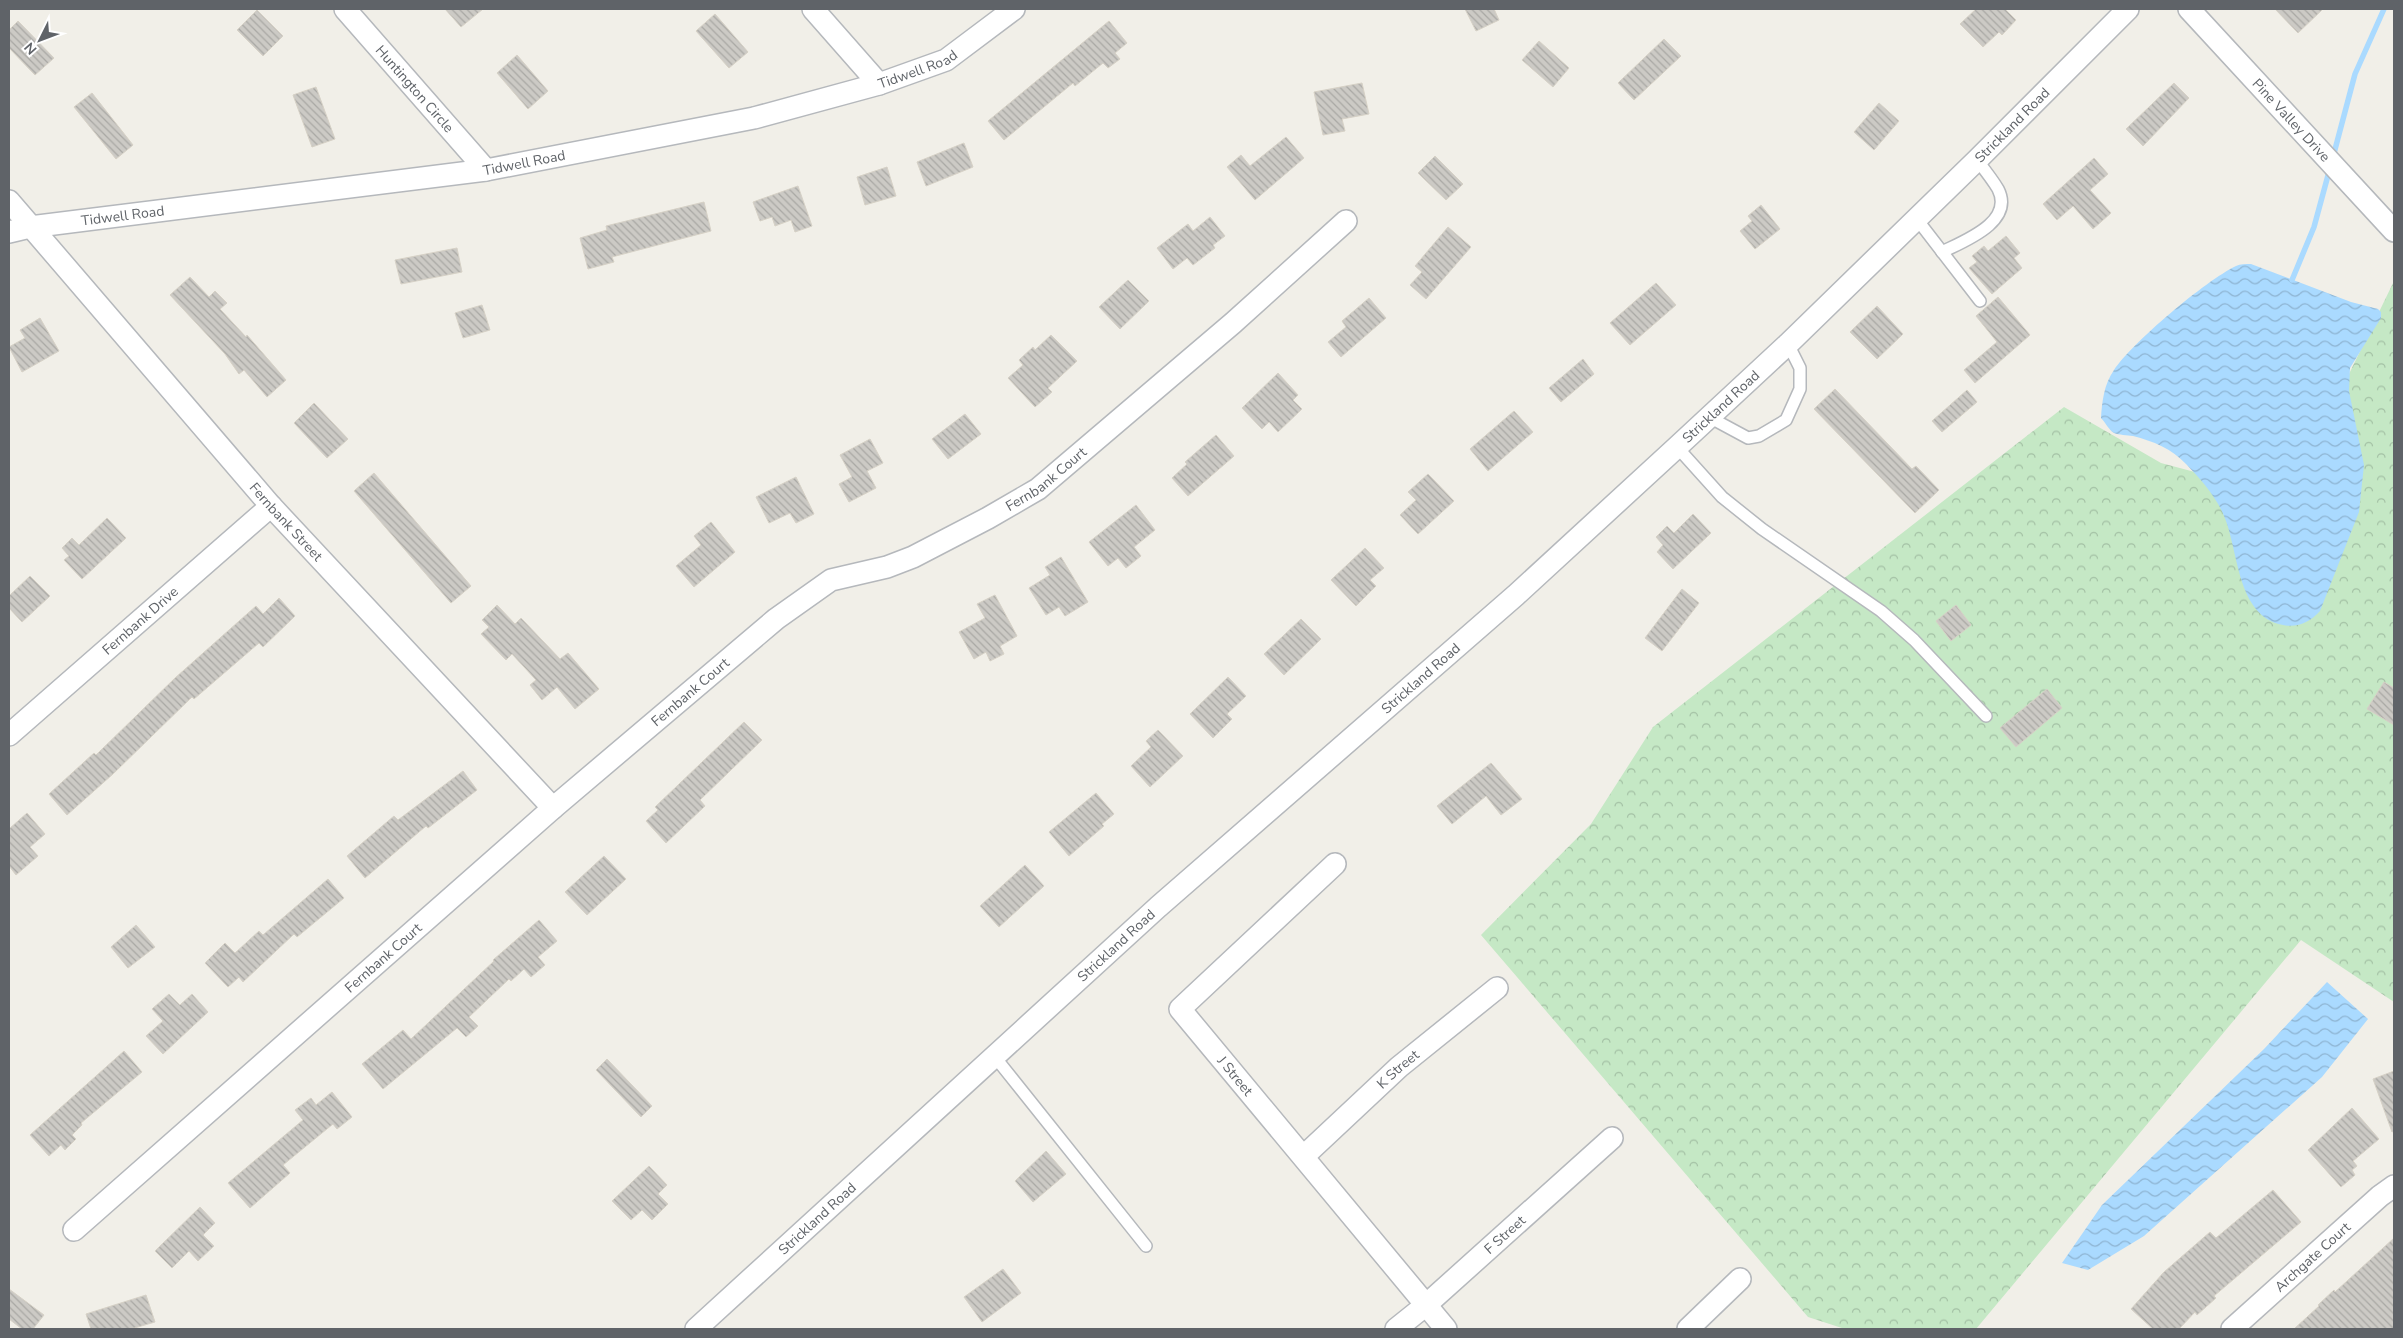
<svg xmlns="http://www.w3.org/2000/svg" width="2403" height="1338" font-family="'Nunito Sans',sans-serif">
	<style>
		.forest { fill: url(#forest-crowns) }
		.water { fill: url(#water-waves) }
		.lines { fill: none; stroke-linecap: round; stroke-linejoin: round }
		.stream { stroke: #aadaff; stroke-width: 5.5 }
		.building { fill: url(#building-back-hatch); stroke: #d6d1c6 }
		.service-casing { stroke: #b5b8bc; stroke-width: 14 }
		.minor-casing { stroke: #b5b8bc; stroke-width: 24 }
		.service { stroke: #fff; stroke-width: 11 }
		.minor { stroke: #fff; stroke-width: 21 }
		.labels { text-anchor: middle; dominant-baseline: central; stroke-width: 4; stroke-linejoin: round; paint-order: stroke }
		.street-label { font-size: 14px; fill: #5f6368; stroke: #fff }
	</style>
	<defs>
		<pattern id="forest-crowns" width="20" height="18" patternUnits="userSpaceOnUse" patternTransform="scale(1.25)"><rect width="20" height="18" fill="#c5e8c5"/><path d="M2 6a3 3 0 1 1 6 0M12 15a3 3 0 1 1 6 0" fill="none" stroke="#a3c0a4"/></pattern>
		<pattern id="water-waves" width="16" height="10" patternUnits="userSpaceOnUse" patternTransform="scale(1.25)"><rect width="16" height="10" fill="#aadaff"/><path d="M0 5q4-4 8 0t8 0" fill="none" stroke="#8eb4d2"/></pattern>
		<pattern id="building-back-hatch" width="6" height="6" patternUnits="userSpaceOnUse" patternTransform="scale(1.25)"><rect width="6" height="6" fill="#cccac5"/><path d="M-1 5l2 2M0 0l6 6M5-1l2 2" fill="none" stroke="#a9a8a4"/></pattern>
	</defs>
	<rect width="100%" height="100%" fill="#f1efe8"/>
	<polygon class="forest" points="2394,281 2394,1002 2301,940 1976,1329 1845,1329 1808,1317 1481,935 1591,824 1653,727 2064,407 2161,463 2255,488 2334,405"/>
	<g class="water">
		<path d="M 2251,264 L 2351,302 L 2378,309 L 2381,312 L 2381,318 L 2350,368 L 2349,391 L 2364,465 L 2359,512 L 2320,611 C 2310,622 2298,628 2283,625 C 2236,616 2239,550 2224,516 C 2217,498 2200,478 2186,464 C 2172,449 2153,441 2133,436 C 2127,435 2119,435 2114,433 C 2109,430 2105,422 2101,418 C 2102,402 2104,384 2114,370 C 2133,342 2205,281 2236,266 C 2240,264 2246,264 2251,264 Z"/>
		<polygon points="2327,982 2368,1019 2322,1077 2144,1236 2088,1270 2062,1263 2102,1205 2264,1049"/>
	</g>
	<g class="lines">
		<g class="stream">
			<polyline points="2333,157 2355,74 2384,9"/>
			<polyline points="2292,280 2314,227 2330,168"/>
		</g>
	</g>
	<g class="building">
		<polygon points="445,9 483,9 461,27"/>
		<polygon points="1465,9 1494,9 1499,20 1476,31"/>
		<polygon points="1976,9 2005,9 2016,20 2002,35 1999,32 1983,47 1960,24"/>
		<polygon points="2275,9 2323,9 2298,33"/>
		<polygon points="257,10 283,36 263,56 237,30"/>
		<polygon points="715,14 748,52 729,68 696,31"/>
		<polygon points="18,21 54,58 35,75 9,48 9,30"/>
		<polygon points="1109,21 1127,43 1115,53 1120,59 1108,68 1103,63 1075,86 1073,83 1004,140 988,121"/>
		<polygon points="1664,39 1681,56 1634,100 1618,83"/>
		<polygon points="1539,41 1569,68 1553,87 1522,60"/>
		<polygon points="517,55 548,91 528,109 497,73"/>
		<polygon points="1362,83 1369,114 1342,119 1345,131 1323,135 1314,92"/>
		<polygon points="2174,83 2189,98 2143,146 2126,129"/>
		<polygon points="316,87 335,139 312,147 293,95"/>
		<polygon points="92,93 133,145 116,159 74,107"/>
		<polygon points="1879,103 1899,121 1874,150 1854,132"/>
		<polygon points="1286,137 1304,158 1255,200 1227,167 1241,155 1250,166"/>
		<polygon points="964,143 973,167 926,186 917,162"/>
		<polygon points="1435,156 1463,184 1446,200 1418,173"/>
		<polygon points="2094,158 2108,174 2090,190 2111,213 2093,229 2073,206 2057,220 2043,204"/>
		<polygon points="887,167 896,196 865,205 857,177"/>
		<polygon points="798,186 812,226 795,232 791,220 775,226 772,217 760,221 753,202"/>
		<polygon points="704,202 711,231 612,257 614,262 588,269 580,238 607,230 606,226"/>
		<polygon points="1761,205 1780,229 1755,249 1740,231 1752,221 1748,216"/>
		<polygon points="1210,217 1225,236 1213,245 1215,248 1193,265 1187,258 1173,269 1157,248 1188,224 1193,231"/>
		<polygon points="1448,227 1471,247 1426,299 1410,285 1422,272 1415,266"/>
		<polygon points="2006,236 2020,253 2014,258 2022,268 1992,294 1969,268 1977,262 1972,256 1984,246 1988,251"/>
		<polygon points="457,248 462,272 401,284 395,260"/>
		<polygon points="190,277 209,297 215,291 227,303 220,309 246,337 247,335 286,380 267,397 244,370 239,374 225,354 170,295"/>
		<polygon points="1128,280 1149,301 1120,329 1099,307"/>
		<polygon points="1656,283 1676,305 1630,345 1610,323"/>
		<polygon points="1998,297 2030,335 1975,383 1964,370 1997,342 1976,316"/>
		<polygon points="1369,298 1386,318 1341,357 1328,342 1346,327 1342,321"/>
		<polygon points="482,305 490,330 463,338 455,313"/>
		<polygon points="1877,306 1903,334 1877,359 1850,332"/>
		<polygon points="40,318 59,351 22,372 9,347 25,338 20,330"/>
		<polygon points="1051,335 1077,361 1048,388 1052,392 1035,407 1008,378 1023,365 1019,360 1033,347 1035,350"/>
		<polygon points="1583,359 1594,374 1561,402 1549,388"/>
		<polygon points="1278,373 1298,395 1293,400 1302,409 1278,432 1269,422 1262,429 1242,408"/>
		<polygon points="1835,389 1912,469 1916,466 1939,490 1915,513 1814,409"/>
		<polygon points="1967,390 1977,402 1942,432 1932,421"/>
		<polygon points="314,403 348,439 327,458 294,423"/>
		<polygon points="1514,411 1533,432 1488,471 1470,449"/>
		<polygon points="965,414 981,434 948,459 932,439"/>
		<polygon points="1216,435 1234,456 1188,496 1172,478 1187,464 1185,462"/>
		<polygon points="870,439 883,463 867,471 876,488 849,502 839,484 852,477 840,455"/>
		<polygon points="374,473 471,586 451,603 354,491"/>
		<polygon points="1428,474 1454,501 1418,534 1400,515 1416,500 1408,492"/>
		<polygon points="796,477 814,514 796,523 790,513 769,523 756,497"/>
		<polygon points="1136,505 1155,530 1134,547 1141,556 1126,568 1118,558 1108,566 1089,542"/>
		<polygon points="1693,514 1711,533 1673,569 1657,552 1663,545 1656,537 1667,526 1674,533"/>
		<polygon points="107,518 126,538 82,579 64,560 69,556 62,548 72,538 79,545"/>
		<polygon points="711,522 735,552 694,587 676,566 701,545 694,536"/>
		<polygon points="1365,548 1384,568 1370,580 1376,586 1356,606 1331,580"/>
		<polygon points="1061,557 1088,602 1065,616 1059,607 1046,615 1029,588 1050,575 1045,567"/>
		<polygon points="30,576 50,596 22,622 9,608 9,596"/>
		<polygon points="1682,589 1699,603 1662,651 1645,638"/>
		<polygon points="995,595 1017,636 1000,646 1004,654 990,661 986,652 974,659 959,632 985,618 977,604"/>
		<polygon points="279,598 295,616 263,647 259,643 194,699 192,697 113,774 67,815 49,794 94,753 96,755 175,678 256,606 263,614"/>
		<polygon points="497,605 515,624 521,618 560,659 568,653 599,689 575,709 557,687 542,700 530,685 536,680 512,654 506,660 481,634 489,627 482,620"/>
		<polygon points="1956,605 1971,625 1951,641 1936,621"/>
		<polygon points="1301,619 1321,639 1284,675 1264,654"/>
		<polygon points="1228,677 1246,696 1227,714 1232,719 1213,738 1190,714"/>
		<polygon points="2384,682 2394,688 2394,725 2367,709"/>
		<polygon points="2047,689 2062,708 2016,747 2000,728"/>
		<polygon points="744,722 762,740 700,800 705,806 666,843 646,821 658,810 655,807"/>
		<polygon points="1158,730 1183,756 1150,787 1131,766 1151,747 1146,741"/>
		<polygon points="1491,763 1522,799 1501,815 1486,796 1452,824 1437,806"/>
		<polygon points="463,771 477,790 428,828 426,826 365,878 347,856 394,816 398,820"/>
		<polygon points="1096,793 1114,814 1102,824 1104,826 1069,856 1049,832"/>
		<polygon points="27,813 45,834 30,847 38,856 16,875 9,866 9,829"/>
		<polygon points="604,856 626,879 587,915 565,892"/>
		<polygon points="1025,865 1044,886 999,927 980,906"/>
		<polygon points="328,879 344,898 297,937 294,934 243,982 239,977 228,987 205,963 225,943 235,953 259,931 263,935"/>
		<polygon points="539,920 557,941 538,957 545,965 531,977 524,969 511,981 509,979 469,1017 478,1026 466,1037 457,1028 383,1089 362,1064 403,1030 411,1039 494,961 493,960"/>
		<polygon points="136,925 155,947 128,968 111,947"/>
		<polygon points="169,994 180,1005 192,994 208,1012 163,1054 146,1036 163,1021 152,1009"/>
		<polygon points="124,1051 142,1072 81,1123 82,1125 72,1135 76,1139 65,1150 61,1145 49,1156 30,1135"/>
		<polygon points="607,1059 652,1106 641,1117 596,1070"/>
		<polygon points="2394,1071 2394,1131 2392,1132 2373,1079"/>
		<polygon points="332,1092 352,1117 337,1129 333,1124 283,1165 290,1173 250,1208 228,1183 303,1120 295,1110 311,1098 316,1105"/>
		<polygon points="2352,1108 2379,1139 2353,1161 2357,1166 2352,1170 2355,1175 2341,1187 2308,1150"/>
		<polygon points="1046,1151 1066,1174 1033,1202 1015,1181"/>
		<polygon points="649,1166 667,1185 658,1194 668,1204 652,1220 642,1210 631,1220 612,1201"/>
		<polygon points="2273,1190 2301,1222 2214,1296 2216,1298 2197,1315 2195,1312 2179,1329 2153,1329 2131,1309 2164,1272 2210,1232 2216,1238"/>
		<polygon points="200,1207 215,1223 203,1235 214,1246 198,1261 189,1251 172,1268 155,1251"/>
		<polygon points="2394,1238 2394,1329 2294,1329 2319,1306 2318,1305 2334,1290 2335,1292"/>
		<polygon points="1003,1269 1021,1293 982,1322 964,1297"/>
		<polygon points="9,1289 44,1315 33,1329 22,1329 9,1319"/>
		<polygon points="146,1295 155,1322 131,1329 91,1329 86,1314"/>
	</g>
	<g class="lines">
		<g class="service-casing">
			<g id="service">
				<polyline points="1916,218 1980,301"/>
				<path d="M 1942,252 C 1964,241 2015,222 1998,189 C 1992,179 1984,169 1977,160"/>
				<polyline points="1709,417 1748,438 1759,436 1786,420 1800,389 1800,368 1788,344"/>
				<polyline points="1677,447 1722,497 1762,529 1881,611 1914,640 1986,716"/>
				<polyline points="995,1057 1146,1246"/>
			</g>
		</g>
		<g class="minor-casing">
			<g id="minor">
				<path id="s1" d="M 345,9 L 486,170"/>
				<polyline points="813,9 879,84"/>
				<path id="s2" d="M 2189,9 L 2394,231"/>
				<path id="s3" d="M 9,201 L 271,506 L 553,808"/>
				<path id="s4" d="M 9,232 L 30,227 L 486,170 L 754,118 L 879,84 L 946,60 L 1014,9"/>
				<path id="s5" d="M 9,735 L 271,506"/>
				<path id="s6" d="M 1335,864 L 1180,1009 L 1446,1329"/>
				<path id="s7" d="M 1304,1156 L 1399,1067 L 1497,988"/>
				<path id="s8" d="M 74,1230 L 553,808 L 776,619 L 831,580 L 887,567 L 913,557 L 988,518 L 1038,489 L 1233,323 L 1346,221"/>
				<path id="s9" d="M 696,1329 L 1158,907 L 1516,595 L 1677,447 L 1788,344 L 1977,160 L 2128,9"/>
				<path id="s10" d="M 1396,1329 L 1426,1305 L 1612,1138"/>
				<polyline points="1688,1329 1740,1279"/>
				<path id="s11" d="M 2232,1329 L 2380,1196 L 2394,1186"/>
			</g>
		</g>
		<use href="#service" class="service"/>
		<use href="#minor" class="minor"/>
	</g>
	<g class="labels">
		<g class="street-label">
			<text stroke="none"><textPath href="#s4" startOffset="925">Tidwell Road</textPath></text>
			<text stroke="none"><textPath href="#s1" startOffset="106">Huntington Circle</textPath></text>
			<text stroke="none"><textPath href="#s2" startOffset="151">Pine Valley Drive</textPath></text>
			<text stroke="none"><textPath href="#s9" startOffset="1784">Strickland Road</textPath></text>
			<text stroke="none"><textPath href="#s4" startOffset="520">Tidwell Road</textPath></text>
			<text stroke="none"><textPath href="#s4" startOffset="115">Tidwell Road</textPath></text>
			<text stroke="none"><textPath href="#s9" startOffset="1379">Strickland Road</textPath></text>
			<text stroke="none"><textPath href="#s8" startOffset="1238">Fernbank Court</textPath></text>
			<text stroke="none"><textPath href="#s3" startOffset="424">Fernbank Street</textPath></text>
			<text stroke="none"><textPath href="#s5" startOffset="174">Fernbank Drive</textPath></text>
			<text stroke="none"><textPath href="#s9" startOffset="974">Strickland Road</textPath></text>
			<text stroke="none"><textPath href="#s8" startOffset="818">Fernbank Court</textPath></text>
			<text stroke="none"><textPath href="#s9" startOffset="569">Strickland Road</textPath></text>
			<text stroke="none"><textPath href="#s8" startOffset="412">Fernbank Court</textPath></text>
			<text stroke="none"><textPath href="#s7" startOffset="128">K Street</textPath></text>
			<text stroke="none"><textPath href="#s6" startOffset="299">J Street</textPath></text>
			<text stroke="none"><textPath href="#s9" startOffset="164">Strickland Road</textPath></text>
			<text stroke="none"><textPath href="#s10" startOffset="144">F Street</textPath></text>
			<text stroke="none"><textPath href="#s11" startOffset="108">Archgate Court</textPath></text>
		</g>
	</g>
	<rect width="2403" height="1338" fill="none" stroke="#5f6368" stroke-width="20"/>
	<g transform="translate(40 40) rotate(228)" stroke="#ffffff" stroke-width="4" paint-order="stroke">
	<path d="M0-4L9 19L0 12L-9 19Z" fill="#5f6368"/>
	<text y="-8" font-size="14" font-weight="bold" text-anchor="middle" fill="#5f6368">N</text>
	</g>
</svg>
